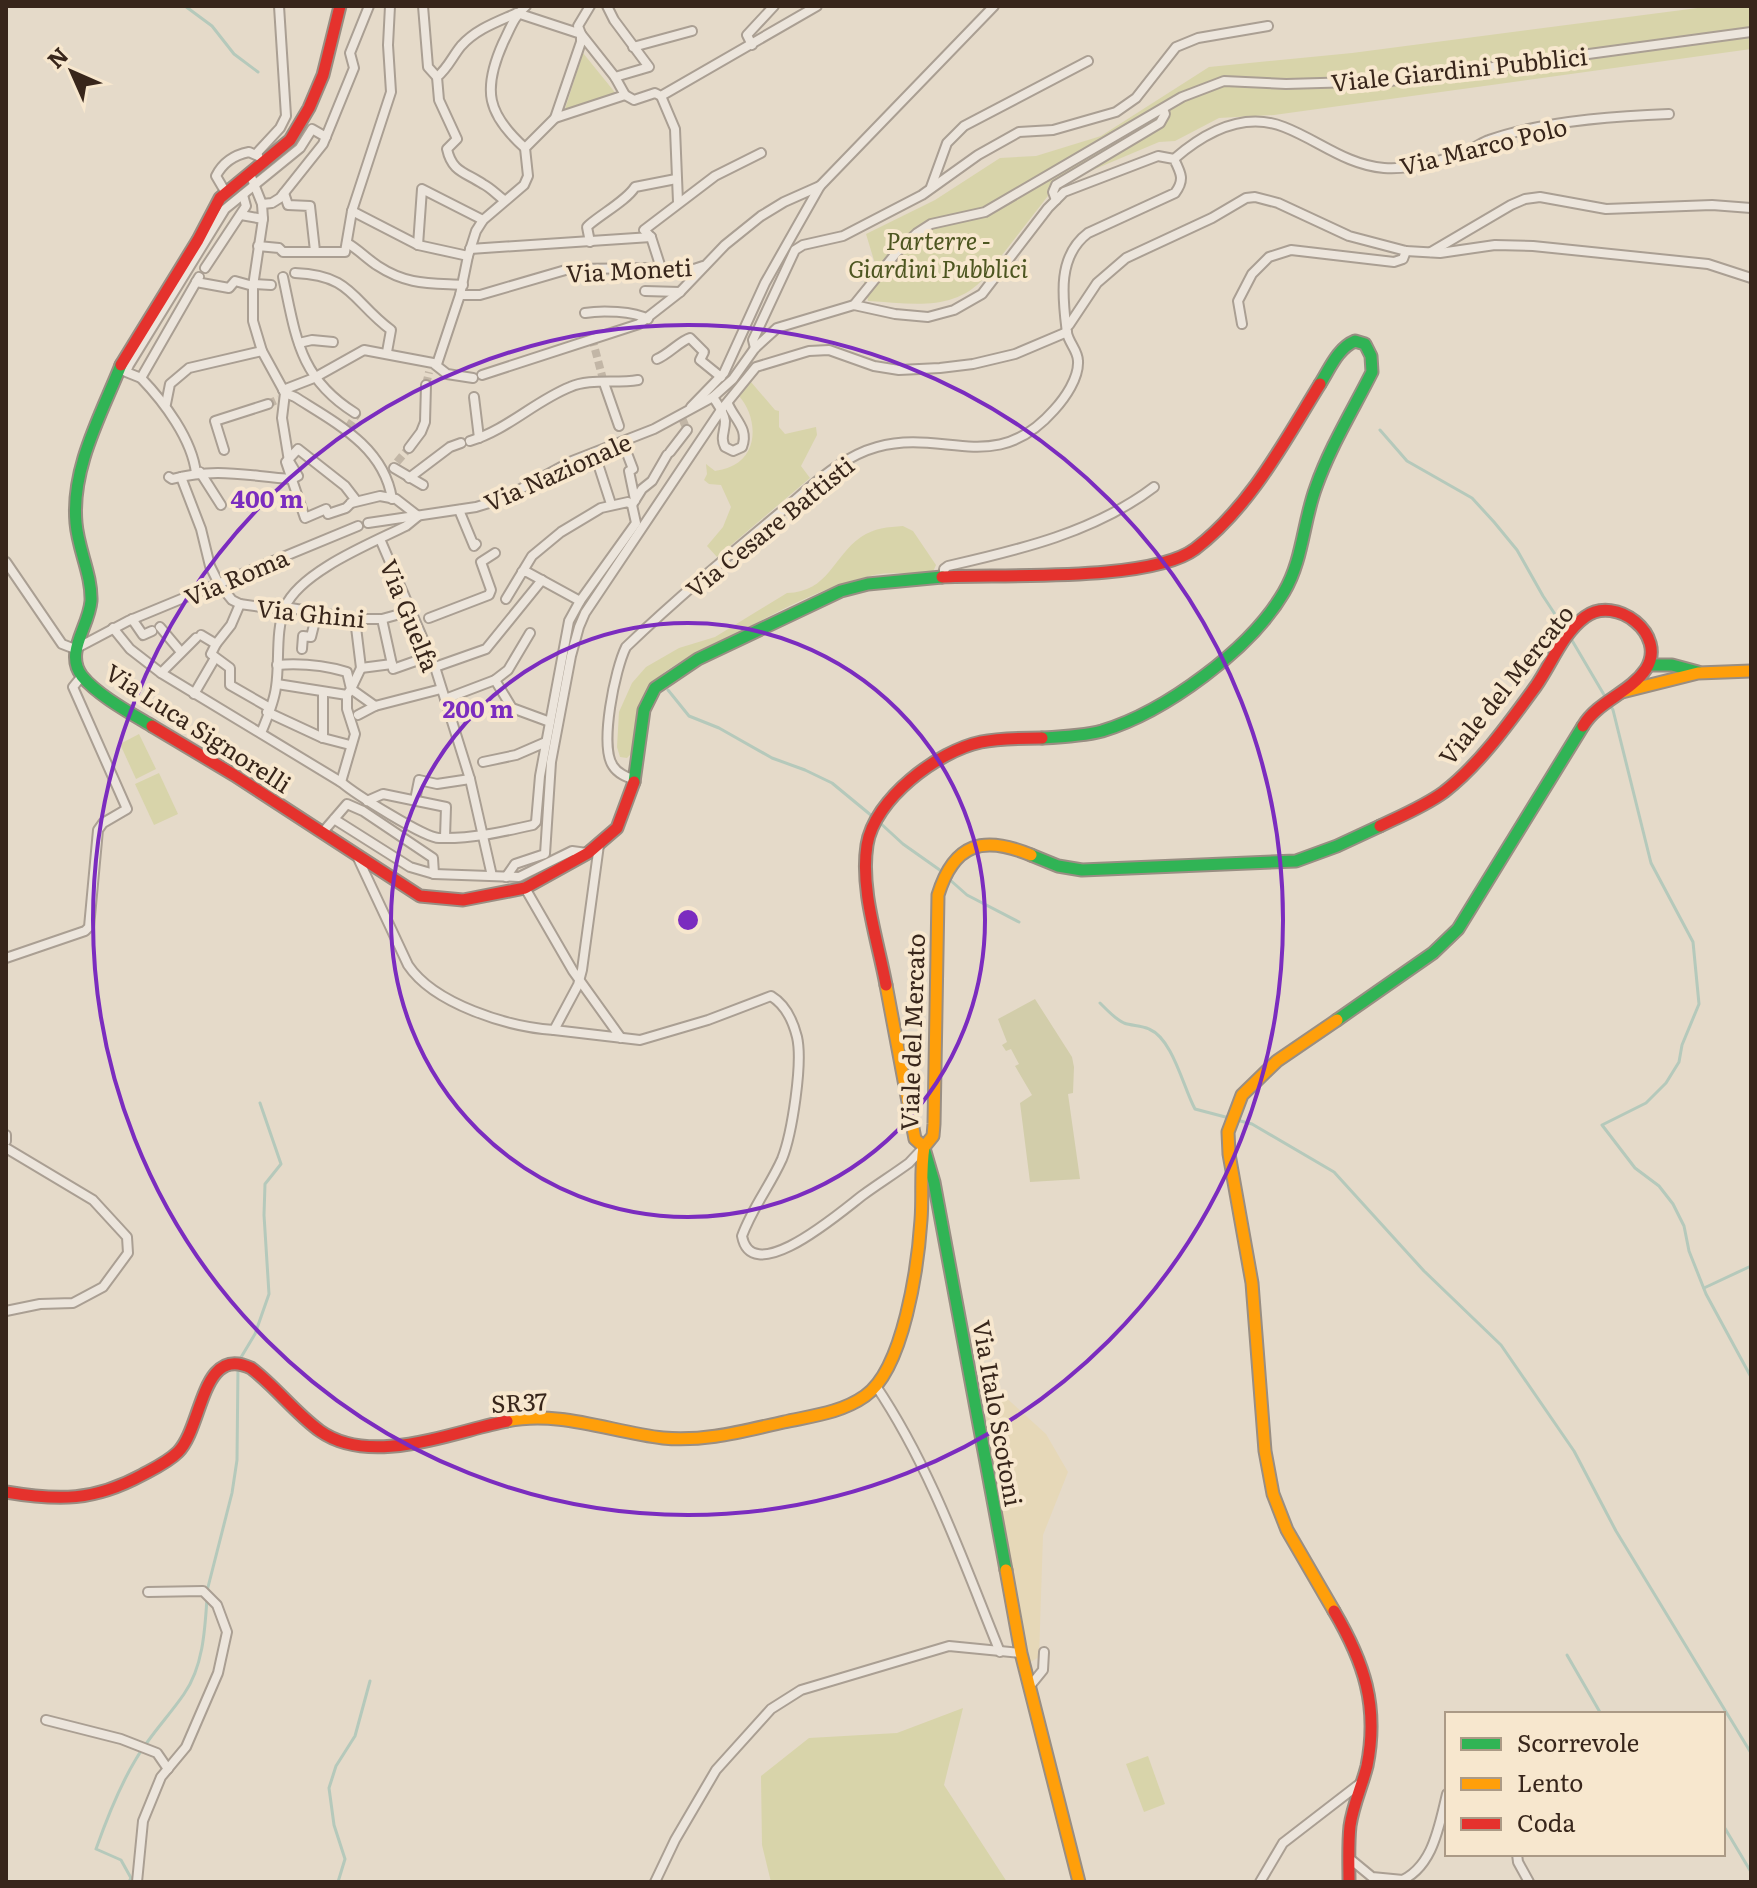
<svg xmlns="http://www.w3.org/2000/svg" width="1757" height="1888" font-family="Literata,serif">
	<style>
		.farmland { fill: #e6d8b8 }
		.green { fill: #d8d4aa }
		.cemetery { fill: #d2cdaa }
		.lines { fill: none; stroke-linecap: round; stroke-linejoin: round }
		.stream { stroke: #b5c9bb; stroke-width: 3 }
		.street-tunnel { stroke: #c2b6a6; stroke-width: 8; stroke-dasharray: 8 4; stroke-linecap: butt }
		.street-casing { stroke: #aa9f93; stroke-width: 12 }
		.fast-casing { stroke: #998e83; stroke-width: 15 }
		.slow-casing { stroke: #998e83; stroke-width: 15 }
		.jam-casing { stroke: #998e83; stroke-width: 15 }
		.street { stroke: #ece5dc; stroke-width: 8 }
		.fast { stroke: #30b455; stroke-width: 11 }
		.slow { stroke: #ff9f0a; stroke-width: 11 }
		.jam { stroke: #e5322d; stroke-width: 11 }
		.ring { fill: none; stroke: #7b2cbf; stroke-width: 4 }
		.labels { text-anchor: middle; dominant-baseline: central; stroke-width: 8; stroke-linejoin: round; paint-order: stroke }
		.street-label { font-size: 24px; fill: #38261b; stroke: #f7e7ce }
		.park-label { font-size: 24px; font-style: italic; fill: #4d5620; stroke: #f7e7ce }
		.centre { fill: #7b2cbf; stroke: #f7e7ce; stroke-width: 4 }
		.ring-label { font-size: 24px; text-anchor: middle; font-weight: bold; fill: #7b2cbf; stroke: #f7e7ce; stroke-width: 8; stroke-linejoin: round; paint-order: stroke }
	</style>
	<rect width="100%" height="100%" fill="#e5dac9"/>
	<polygon class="farmland" points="979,1373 1046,1434 1068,1472 1043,1535 1039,1657 1029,1663 996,1487"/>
	<g class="green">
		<path d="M 1713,6 L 1751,6 L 1751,49 L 1274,115 L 1219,118 L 1175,141 L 1159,142 L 1069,180 L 1051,192 L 985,277 C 954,313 910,303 868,301 L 864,281 L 876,267 L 866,234 L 935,200 L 1000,158 L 1036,156 L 1101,136 L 1209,67 L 1352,53 Z"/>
		<polygon points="583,53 617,95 564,112"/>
		<path d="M 751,382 L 775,410 L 779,411 L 779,427 L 785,434 L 816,427 L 817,435 L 801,466 L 810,478 L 717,557 L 707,546 L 723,527 L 731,507 L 721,485 L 709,484 L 704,480 L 707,474 L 706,464 L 715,471 C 721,470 729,468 734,465 C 760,451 756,415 739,396 Z"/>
		<path d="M 903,526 L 913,531 L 936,565 L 932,574 C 912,574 890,571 870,576 C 819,587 771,616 724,640 C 700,652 669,664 651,685 C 635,703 635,731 631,754 L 627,758 L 620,757 L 617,747 L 619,712 L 632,683 L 646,667 L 679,648 L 715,637 L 787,593 C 829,592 833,556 861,537 C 874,528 888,527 903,526 Z"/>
		<polygon points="139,734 156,769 136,779 120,744"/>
		<polygon points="159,773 178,814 154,825 135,784"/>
		<polygon points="963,1708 944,1785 1007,1882 771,1882 762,1845 761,1776 809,1738 897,1733"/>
		<polygon points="1148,1756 1165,1804 1144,1812 1126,1764"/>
	</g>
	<polygon class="cemetery" points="1035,999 1072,1057 1074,1067 1073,1093 1068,1094 1080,1179 1030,1182 1020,1103 1032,1095 1015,1066 1019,1064 1011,1049 1006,1051 1002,1045 1007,1042 998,1019"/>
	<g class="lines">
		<g class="stream">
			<polyline points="185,6 212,26 234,54 258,72"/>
			<polyline points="1380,430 1407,461 1472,498 1494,522 1517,550 1543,596 1566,631"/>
			<polyline points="1570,637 1613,710 1651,863 1693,942 1699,1004 1682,1045 1679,1062 1666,1083 1646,1103 1602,1125 1635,1168 1659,1186 1673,1204 1684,1226 1689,1251 1706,1294 1751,1377"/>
			<polyline points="668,690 689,716 719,728 772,758 805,770 832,783 872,816"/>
			<polyline points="878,821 903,844 944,873"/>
			<polyline points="949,879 967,895 1019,922"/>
			<path d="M 1100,1003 C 1107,1010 1115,1019 1124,1023 C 1132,1026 1141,1025 1149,1029 C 1173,1039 1183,1087 1195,1109 L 1252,1124 L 1334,1172 L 1424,1271 L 1501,1345 L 1574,1451 L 1616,1531 L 1751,1753"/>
			<polyline points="1704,1288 1751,1266"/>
			<polyline points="240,1359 255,1334 269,1294 264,1215 265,1184 281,1164 260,1103"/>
			<polyline points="207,1591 232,1493 237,1460 238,1366"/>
			<polyline points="1567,1655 1601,1714"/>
			<polyline points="1723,1825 1751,1872"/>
			<path d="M 129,1882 L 131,1878 L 121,1860 L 96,1849 C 107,1818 119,1787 136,1759 C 150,1735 169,1716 184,1694 C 203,1667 205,1630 207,1598"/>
			<polyline points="338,1882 345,1859 334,1825 329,1788 336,1766 355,1736 370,1681"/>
		</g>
		<g class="street-tunnel">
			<polyline points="592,338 604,383"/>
			<polyline points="426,385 429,372"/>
			<polyline points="268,404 279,399"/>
			<polyline points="682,418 687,430"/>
			<polyline points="348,428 357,414 355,413"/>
			<polyline points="397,462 409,448"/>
		</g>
		<g class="street-casing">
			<g id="street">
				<polyline points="423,6 428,67 437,77"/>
				<polyline points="607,6 614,20 649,67 615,77"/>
				<polyline points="517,13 581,34 578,26 590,6"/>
				<polygon points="581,34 615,77 625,95 555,118 581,42"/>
				<polyline points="752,45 747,35 774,6"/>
				<polyline points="633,47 692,31"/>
				<polyline points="625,95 634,100 655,93 661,96 817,6"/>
				<polyline points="661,96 675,129 678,202"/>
				<path d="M 525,148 C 487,114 482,90 503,43 C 510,29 514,16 526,6"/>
				<polyline points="256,154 280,128 286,116 279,6"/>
				<path d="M 1174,159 C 1204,133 1243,111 1284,127 C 1318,140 1346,165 1384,168 C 1413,170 1447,160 1473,148 C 1478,146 1483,142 1489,140 C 1542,121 1613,116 1669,114"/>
				<polyline points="931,187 947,143 964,126 1088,61"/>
				<path d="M 226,193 L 216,176 C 223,162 234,155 249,152 L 258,156"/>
				<polyline points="284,193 288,205 310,206 315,251"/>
				<path d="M 504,200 C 497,195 491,188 483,184 C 465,172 452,172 447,149 L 457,139 L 439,100 L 437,77 C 448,68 452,57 461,46 C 476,29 497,22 517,13"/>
				<polyline points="1056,200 1053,192 1056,185 1160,123 1165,114 1163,109"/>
				<polyline points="262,204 272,203 280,198 323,144 354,68 350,53 369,6"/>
				<polyline points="352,211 418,245 468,256"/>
				<polyline points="241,215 263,219"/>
				<path d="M 590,242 L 587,227 L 589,225 C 603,213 627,200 635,187 L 676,179"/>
				<path d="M 347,243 C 358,249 367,259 378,266 C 407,285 429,283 463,285"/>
				<polyline points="418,245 422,189 483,220"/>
				<polyline points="258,246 279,248 283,252 345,252 352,211 391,92 388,45 390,6"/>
				<polyline points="470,249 651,237"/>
				<polyline points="1431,252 1511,205 1525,199 1540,197 1606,209 1712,205 1751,208"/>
				<polyline points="205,268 246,206 243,195"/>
				<polyline points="661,268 651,237 644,230 715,176 761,153"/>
				<path d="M 295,273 C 352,275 352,301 391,330 L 387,352"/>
				<path d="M 283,277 C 296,337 299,378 355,413"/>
				<polyline points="196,282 229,288 235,281 253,286"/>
				<polyline points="253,284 271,285"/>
				<polyline points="645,291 680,292"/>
				<polyline points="460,295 480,295 569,269 661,268 688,271 703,266"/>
				<polyline points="854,305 897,252 917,233 931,224 985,212 1182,97 1224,81 1286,84 1390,81 1751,32"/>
				<path d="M 585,313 C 601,310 634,311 648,319"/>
				<polyline points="1242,324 1238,301 1252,274 1269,257 1291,250 1394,262 1403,259 1406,251"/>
				<polyline points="1069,325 1097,283 1126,258 1212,218 1246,198 1255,197 1278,203 1349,236 1406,251 1440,253 1495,245 1533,246 1708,264 1751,278"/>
				<polyline points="299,343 312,340 333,342"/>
				<polyline points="755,348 753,340 795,250 803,245 843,236 922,195 978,155 1019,132 1053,130 1116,112 1136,98 1176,47 1198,38 1268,26"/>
				<path d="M 657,359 C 669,354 680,341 690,338 L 704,352 L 700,360 L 721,377"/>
				<polyline points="437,364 460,295 468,256 476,231 483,220 524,185 528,176 525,148 555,118"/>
				<polyline points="482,375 639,324 680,292 725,245 761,216 784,202 820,186"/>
				<polyline points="141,378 126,372 129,365 225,209 300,148 312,129 326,137"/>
				<polyline points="604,383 619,426"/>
				<polyline points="283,390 314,378 364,350 433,363 447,374 473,378"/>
				<path d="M 285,393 L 295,397 C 336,423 384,447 392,499"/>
				<polyline points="474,397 479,438"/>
				<path d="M 713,397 C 718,405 724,412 725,421 C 725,432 720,437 725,447 L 733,451 L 742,447 C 749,429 735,420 728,404"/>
				<polyline points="166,404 170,384 189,368 262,351"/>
				<polyline points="691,407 724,373 765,283 820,186 994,6"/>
				<path d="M 470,441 C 507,430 535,401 570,387 C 590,378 616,384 638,380"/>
				<polyline points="409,448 421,432 425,422 426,385"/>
				<polygon points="298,449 345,486 355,499 346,508 328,514 326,509 305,518 286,462"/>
				<polyline points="224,450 215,421 268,404"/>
				<polyline points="670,452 687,430"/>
				<polyline points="628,456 633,469 629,471 635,500"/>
				<polyline points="599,467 611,504"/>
				<polyline points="394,468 423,485"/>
				<polyline points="200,472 221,505"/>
				<path d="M 196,473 C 192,439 164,402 141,378 L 199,277"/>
				<path d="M 169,477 L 172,479 C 218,467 246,476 292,479 L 298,476 L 289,461 L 282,418 L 285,393 L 262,351 L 253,321 L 253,286 L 263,219 L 262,204 L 250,174"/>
				<polyline points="181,477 201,529 210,566 219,584 232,600 240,604 268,608 285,607 355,619 382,619 411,611"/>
				<polyline points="409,478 450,447 461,443"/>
				<polyline points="351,503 380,496 396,499 418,516"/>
				<polyline points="632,505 642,489 652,481 667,455"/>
				<polyline points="459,510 474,546 476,544"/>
				<path d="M 368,523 L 476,507 L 502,499 L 572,461 L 654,429 L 713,397 L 733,379 L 755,348 L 777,328 L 854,305 L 895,314 L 928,317 L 954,310 L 982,294 L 1048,208 L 1064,192 L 1158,156 L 1174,159 C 1181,173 1185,180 1175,193 L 1088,233 C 1056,257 1063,300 1067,333 C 1069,343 1078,351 1078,361 C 1079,378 1065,398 1054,410 C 995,477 944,428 877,447 C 840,457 811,487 782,511 C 729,555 676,599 626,647 C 615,669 599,746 613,766 C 618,774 627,777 635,780"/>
				<polyline points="380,539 435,667 470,779 492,876"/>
				<polyline points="6,562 62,644 75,649 128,621 358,526"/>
				<polyline points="522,572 527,572 580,601"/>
				<path d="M 944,577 L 944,569 L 948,566 C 1019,550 1095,532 1154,487"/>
				<polyline points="429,618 489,595 491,590 481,562 495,553"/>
				<polyline points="132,619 143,635 152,631"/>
				<polyline points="355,619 361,668 392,664"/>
				<polyline points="382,619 393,669 430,656"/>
				<polyline points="160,627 181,652"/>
				<path d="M 113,628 L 130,649 L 161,673 L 341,782 C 355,794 425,838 439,838 C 471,839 502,832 533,825 L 536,822 L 540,776 L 569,621 L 580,601 L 636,523 L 632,505 L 628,502 L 601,508 L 561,532 L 532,556 L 506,599"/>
				<polyline points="201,635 216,644 231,625 240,604"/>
				<polyline points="216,644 211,654 230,668 230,685 270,708"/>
				<polyline points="302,649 303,636 311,637 317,613"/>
				<path d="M 277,665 C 302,663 323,665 347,672 L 351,689 L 347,695 L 347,709 L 355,734 L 341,782"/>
				<polyline points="435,667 486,649 542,580"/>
				<polyline points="361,668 351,689 375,706"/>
				<polyline points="161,673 196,638"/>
				<polyline points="495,680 512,708 550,722"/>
				<polyline points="277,684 347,695"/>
				<polyline points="323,692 323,738"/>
				<polyline points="194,694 215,658"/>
				<polyline points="445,699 495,680 508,670 530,633"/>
				<polyline points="267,712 323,738 350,745"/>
				<polyline points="358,715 375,706 441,689"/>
				<path d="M 261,733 C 267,718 274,703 276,687 C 280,661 275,632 285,607 C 301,571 372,543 406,526 L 417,517"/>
				<polyline points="483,762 516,755 546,742"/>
				<polyline points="415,800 419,780 437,784 470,779"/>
				<polyline points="367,801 383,794 446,807 445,837"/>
				<polyline points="322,833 347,804 363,811 433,858 434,874 410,867 334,819"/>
				<path d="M 599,845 L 582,970 L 578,985 L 554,1030 L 640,1040 L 708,1020 L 771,996 C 786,1005 793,1021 797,1037 C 803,1063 792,1134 782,1159 C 770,1186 752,1208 742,1236 C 752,1290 843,1210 863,1195 C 878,1184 894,1174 909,1163 L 924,1147"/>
				<path d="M 357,856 L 408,965 C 434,1004 508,1027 554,1030"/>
				<polyline points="434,874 519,877 572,851 587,853"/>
				<polyline points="506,877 515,864 545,854 551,762 571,656 579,627 585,613 721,410 756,367 809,351 829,350 874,366 899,370 940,368 973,364 1015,354 1067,332"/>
				<polyline points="525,888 573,971 621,1038"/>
				<polyline points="6,958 85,931 89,927 98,830 103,823 127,809 73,687 82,676"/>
				<polyline points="6,1135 6,1141"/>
				<polyline points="6,1148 93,1200 127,1237 128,1253 103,1287 73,1303 40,1304 6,1311"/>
				<path d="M 876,1386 C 931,1468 963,1561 1000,1652"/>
				<polyline points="1030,1686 1043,1670 1044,1652"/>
				<polyline points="46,1720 121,1739 157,1753 168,1769"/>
				<polyline points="1517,1854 1518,1862 1529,1882"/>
				<polyline points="1349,1858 1372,1877 1403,1880"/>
				<polyline points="137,1882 143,1821 161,1777 186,1747 218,1673 227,1632 217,1605 203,1591 148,1592"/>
				<polyline points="655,1882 675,1840 716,1770 771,1709 801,1690 949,1646 1021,1653"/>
				<polyline points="1260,1882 1283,1843 1362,1782"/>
				<path d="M 1398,1882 C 1433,1869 1439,1826 1447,1794"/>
			</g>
		</g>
		<g class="fast-casing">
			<g id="fast">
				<path d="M 121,365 C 101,415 71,468 76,523 C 78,549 92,575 91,601 C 89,627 64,653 82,676 C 97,695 132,714 152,726"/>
				<polyline points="1649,665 1672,665 1698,672"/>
				<path d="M 1042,738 C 1062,737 1083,736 1102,731 C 1165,712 1251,649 1284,592 C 1303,560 1303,522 1316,487 C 1330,447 1353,410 1372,372 L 1371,356 L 1365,344 L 1355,341 C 1338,348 1330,368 1320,384"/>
				<polyline points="634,782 644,710 655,688 698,659 841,591 868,584 942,577"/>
				<polyline points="1031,855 1058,866 1082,870 1296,861 1337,846 1380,826"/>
				<polyline points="1337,1020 1433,953 1458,929 1583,726"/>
				<polyline points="924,1148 934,1182 1006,1570"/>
			</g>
		</g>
		<g class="slow-casing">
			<g id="slow">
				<polyline points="1622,692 1698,673 1751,671"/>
				<path d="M 886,985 L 915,1139 L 924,1147 L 933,1136 L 934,1124 L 938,895 C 954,843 983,835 1031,855"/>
				<path d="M 507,1421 C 559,1410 611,1432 663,1438 C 705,1442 743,1431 784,1422 C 811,1416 841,1413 865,1396 C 904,1369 918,1265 921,1220 C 923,1196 920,1171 924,1147"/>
				<polyline points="1006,1570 1021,1653 1079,1882"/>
				<polyline points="1334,1611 1287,1530 1273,1494 1265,1451 1252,1283 1229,1154 1228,1132 1242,1095 1277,1061 1337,1020"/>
			</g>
		</g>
		<g class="jam-casing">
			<g id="jam">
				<polyline points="121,365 198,240 220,198 290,140 309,108 323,75 340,6"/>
				<path d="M 942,577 C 1001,574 1151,582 1195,549 C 1251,506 1284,442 1320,384"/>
				<polyline points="152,726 234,775 420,896 463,900 525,888 588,853 617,828 634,782"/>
				<path d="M 1380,826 C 1401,816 1425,806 1444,792 C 1480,764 1509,723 1536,686 C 1552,663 1562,634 1585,617 C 1616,594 1668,635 1646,669 C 1630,693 1598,701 1583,726"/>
				<path d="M 886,985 C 878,941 860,890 867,845 C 874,799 938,751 981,742 C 1000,738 1022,738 1042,738"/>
				<path d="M 6,1492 C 59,1501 94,1501 142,1475 C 155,1468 168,1462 178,1452 C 203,1427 201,1344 251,1368 C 276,1387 295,1413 320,1431 C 371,1467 452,1432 507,1421"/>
				<path d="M 1334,1611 C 1364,1662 1379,1706 1367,1766 C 1362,1786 1353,1805 1350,1826 C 1348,1844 1349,1864 1349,1882"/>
			</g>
		</g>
		<use href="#street" class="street"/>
		<use href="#fast" class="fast"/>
		<use href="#slow" class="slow"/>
		<use href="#jam" class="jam"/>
	</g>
	<g class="ring">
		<circle cx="688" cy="920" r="297"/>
		<circle cx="688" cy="920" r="595"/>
	</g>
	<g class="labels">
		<g class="street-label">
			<text transform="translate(1459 68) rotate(-6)">Viale Giardini Pubblici</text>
			<text transform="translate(1483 145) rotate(-14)">Via Marco Polo</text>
			<text transform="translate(629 269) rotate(-3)">Via Moneti</text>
			<text transform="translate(557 471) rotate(-24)">Via Nazionale</text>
			<text transform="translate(769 526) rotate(-39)">Via Cesare Battisti</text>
			<text transform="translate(236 576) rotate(-23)">Via Roma</text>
			<text transform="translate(311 612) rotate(6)">Via Ghini</text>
			<text transform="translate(411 615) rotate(68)">Via Guelfa</text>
			<text transform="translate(1505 684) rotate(-51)">Viale del Mercato</text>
			<text transform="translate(199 727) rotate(33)">Via Luca Signorelli</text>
			<text transform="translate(911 1032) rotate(-88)">Viale del Mercato</text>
			<text transform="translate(519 1401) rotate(-3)">SR37</text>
			<text transform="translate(999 1413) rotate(80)">Via Italo Scotoni</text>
		</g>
		<g class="park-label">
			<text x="938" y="239">Parterre -<tspan x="938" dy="28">Giardini Pubblici</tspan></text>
		</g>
	</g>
	<circle cx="688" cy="920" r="12" class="centre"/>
	<g class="ring-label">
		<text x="267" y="508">400 m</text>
		<text x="478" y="718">200 m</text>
	</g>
	<rect width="1757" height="1888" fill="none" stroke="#38261b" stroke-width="16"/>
	<rect x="1445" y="1712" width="280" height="144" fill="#f7e7ce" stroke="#ab9a86" stroke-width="2"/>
	<rect x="1461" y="1738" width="40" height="12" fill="#30b455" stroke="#ab9a86" stroke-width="2"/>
	<text x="1517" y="1752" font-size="24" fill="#38261b">Scorrevole</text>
	<rect x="1461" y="1778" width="40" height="12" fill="#ff9f0a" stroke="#ab9a86" stroke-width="2"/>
	<text x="1517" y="1792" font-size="24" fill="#38261b">Lento</text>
	<rect x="1461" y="1818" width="40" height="12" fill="#e5322d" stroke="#ab9a86" stroke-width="2"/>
	<text x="1517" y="1832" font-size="24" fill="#38261b">Coda</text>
	<g transform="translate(72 72) rotate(315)" stroke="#f7e7ce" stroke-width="6" paint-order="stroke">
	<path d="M0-6L14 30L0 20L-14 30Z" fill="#38261b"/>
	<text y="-12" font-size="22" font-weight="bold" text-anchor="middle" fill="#38261b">N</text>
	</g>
</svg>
